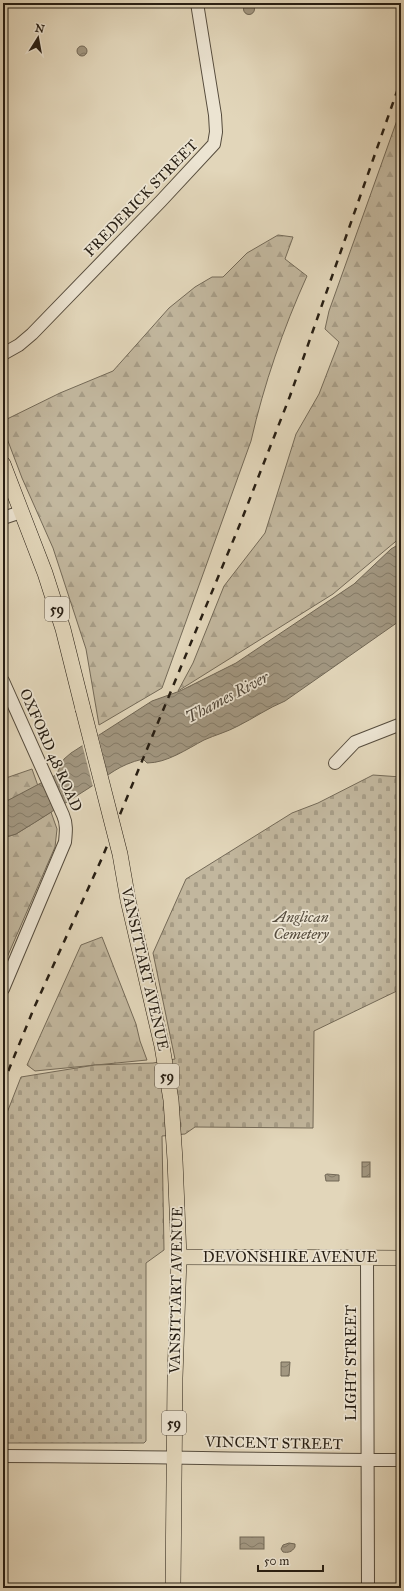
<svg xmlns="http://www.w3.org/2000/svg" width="404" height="1591" font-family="'IM FELL Great Primer',serif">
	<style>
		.forest { fill: url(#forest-firs); stroke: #746a58 }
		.cemetery { fill: url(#cemetery-stones); stroke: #746a58 }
		.water { fill: url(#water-waves); stroke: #716755 }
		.pier { fill: #e2d6ba }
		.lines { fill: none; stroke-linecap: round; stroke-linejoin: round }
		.minor-casing { stroke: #564c3d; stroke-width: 14 }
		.major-casing { stroke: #271e13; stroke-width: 16 }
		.minor { stroke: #ece4d2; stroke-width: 12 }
		.major { stroke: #e2d6ba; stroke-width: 15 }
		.rail { stroke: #271e13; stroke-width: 2.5; stroke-dasharray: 7 7; stroke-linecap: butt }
		.major-bridge-casing { stroke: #271e13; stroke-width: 16; stroke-linecap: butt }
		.major-bridge { stroke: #e2d6ba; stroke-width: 15 }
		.labels { text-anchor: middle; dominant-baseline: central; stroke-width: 3.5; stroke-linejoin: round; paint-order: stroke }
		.shield { fill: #ece4d2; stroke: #62594c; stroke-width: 1 }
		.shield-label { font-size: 14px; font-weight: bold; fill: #271e13 }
		.street-label { font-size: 15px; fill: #271e13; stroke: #ece4d2 }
		.park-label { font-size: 15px; font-style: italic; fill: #564c3d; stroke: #ece4d2 }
		.water-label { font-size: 16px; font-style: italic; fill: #52483a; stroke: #ece4d2 }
	</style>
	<defs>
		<pattern id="forest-firs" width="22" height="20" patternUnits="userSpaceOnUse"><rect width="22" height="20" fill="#c2b79e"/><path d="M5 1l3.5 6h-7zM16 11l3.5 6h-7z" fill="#a79d87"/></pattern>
		<pattern id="cemetery-stones" width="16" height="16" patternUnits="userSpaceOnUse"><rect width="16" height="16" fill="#c2b79e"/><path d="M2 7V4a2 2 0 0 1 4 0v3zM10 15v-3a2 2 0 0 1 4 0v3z" fill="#a79d87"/></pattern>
		<pattern id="water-waves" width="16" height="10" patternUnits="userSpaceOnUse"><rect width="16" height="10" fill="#a29781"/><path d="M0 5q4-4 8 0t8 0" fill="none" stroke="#847b68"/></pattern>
	</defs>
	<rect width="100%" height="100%" fill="#e2d6ba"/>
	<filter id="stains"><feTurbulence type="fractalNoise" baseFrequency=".005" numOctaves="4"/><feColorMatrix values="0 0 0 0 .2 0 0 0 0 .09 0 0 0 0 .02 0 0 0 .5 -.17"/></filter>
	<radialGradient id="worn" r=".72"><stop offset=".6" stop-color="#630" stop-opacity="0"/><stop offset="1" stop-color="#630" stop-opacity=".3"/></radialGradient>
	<g class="forest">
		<polygon points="401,109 401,537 333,594 178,691 193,663 224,586 265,533 296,434 319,394 339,342 325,329 329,311"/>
		<path d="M 278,235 L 293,237 L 285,259 L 307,276 C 283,329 264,384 251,441 L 162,688 L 99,725 L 86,649 L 53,548 L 22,478 L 3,428 L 3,421 L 60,393 L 113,371 L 169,308 L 195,287 L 212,277 L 223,277 L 247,253 Z"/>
		<polygon points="32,769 38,786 3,803 3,779"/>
		<polygon points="51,812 57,829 55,847 5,962 3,960 3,838 16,834"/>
		<polygon points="102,937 136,1024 140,1041 147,1060 35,1071 27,1065 81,945"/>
	</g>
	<polygon class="cemetery" points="373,775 401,777 401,989 314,1031 313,1128 195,1127 185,1134 162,1136 164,1250 146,1263 146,1441 144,1443 3,1443 3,1123 21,1077 95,1065 153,1063 175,1059 153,953 186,879 292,813 318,803"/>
	<g class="water">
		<circle cx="249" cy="9" r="5.5"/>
		<circle cx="82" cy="51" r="5"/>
		<path d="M 401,543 L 401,620 L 398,622 L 285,701 C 268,708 254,718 238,726 C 227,732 215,735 204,740 C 187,749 167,763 147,763 L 143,759 C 118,765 109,775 89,788 C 65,803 41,819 16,834 L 3,838 L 3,803 L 56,775 L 64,759 L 71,753 L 152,701 L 180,691 L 236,663 L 354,584 L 391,549 Z"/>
		<rect x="362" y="1162" width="8" height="15"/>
		<polygon points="327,1174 339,1175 339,1181 326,1181 325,1175"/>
		<polygon points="281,1362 290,1362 289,1376 281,1376"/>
		<rect x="240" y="1537" width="24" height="12"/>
		<path d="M 289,1543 L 295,1544 L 295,1547 C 292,1552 288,1553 283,1552 L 281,1549 L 283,1545 Z"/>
	</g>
	<polygon class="pier" points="98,734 108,776 93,787 82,744"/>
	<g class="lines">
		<g class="minor-casing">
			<g id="minor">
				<polyline points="3,354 19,345 32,334 161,201 214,144 216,132 215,115 197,3"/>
				<polyline points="3,518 21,512"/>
				<path d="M 3,681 L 63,815 C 67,824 66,832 65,842 L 3,989"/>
				<polyline points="335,763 355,742 401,724"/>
				<polyline points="367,1258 368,1588"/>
				<path d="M 3,1456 C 136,1456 268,1460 401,1460"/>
			</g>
		</g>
		<g class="major-casing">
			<g id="major">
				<polyline points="3,464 45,573 63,629 83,709"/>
				<polyline points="128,900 162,1046 171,1100 175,1160 179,1257 175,1378 173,1588"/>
				<polyline points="179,1257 401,1258"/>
			</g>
		</g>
		<use href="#minor" class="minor"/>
		<use href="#major" class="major"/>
		<polyline class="rail" points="3,1084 34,1008 102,858 240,524 290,396 401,80"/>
		<g class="major-bridge-casing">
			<polyline id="major-bridge" points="83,709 120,854 128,900"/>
		</g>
		<use href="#major-bridge" class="major-bridge"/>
	</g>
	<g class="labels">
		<g class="shield">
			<rect x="45" y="597" width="24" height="24" rx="3"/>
			<rect x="155" y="1064" width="24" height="24" rx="3"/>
			<rect x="162" y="1411" width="24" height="24" rx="3"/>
		</g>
		<g class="shield-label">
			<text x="57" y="609">59</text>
			<text x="167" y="1076">59</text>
			<text x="174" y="1423">59</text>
		</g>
		<g class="street-label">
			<text transform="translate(141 198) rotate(-46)">FREDERICK STREET</text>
			<text transform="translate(51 750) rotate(66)">OXFORD 48 ROAD</text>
			<text transform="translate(145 969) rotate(77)">VANSITTART AVENUE</text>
			<text x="290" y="1257">DEVONSHIRE AVENUE</text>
			<text transform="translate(176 1290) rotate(-89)">VANSITTART AVENUE</text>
			<text transform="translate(351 1363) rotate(-90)">LIGHT STREET</text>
			<text transform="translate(274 1443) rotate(1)">VINCENT STREET</text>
		</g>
		<g class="park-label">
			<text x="301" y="917">Anglican<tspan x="301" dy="17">Cemetery</tspan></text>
		</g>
		<g class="water-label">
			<text transform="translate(227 697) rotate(-28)">Thames River</text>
		</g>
	</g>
	<rect width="404" height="1591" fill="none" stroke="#e2d6ba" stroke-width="16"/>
	<rect x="4" y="4" width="396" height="1583" fill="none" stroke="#271e13" stroke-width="2"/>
	<rect x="8" y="8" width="388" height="1575" fill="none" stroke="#271e13"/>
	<g transform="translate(38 38) rotate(11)" stroke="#ece4d2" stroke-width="3" paint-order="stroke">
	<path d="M0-3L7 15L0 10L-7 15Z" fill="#271e13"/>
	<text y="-6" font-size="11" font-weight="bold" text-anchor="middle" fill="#271e13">N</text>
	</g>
	<path d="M258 1565v6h65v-6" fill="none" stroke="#271e13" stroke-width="2"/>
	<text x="264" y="1565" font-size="12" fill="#271e13" stroke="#ece4d2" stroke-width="3" paint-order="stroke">50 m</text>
	<rect width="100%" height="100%" filter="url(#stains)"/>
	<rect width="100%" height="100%" fill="url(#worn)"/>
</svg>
